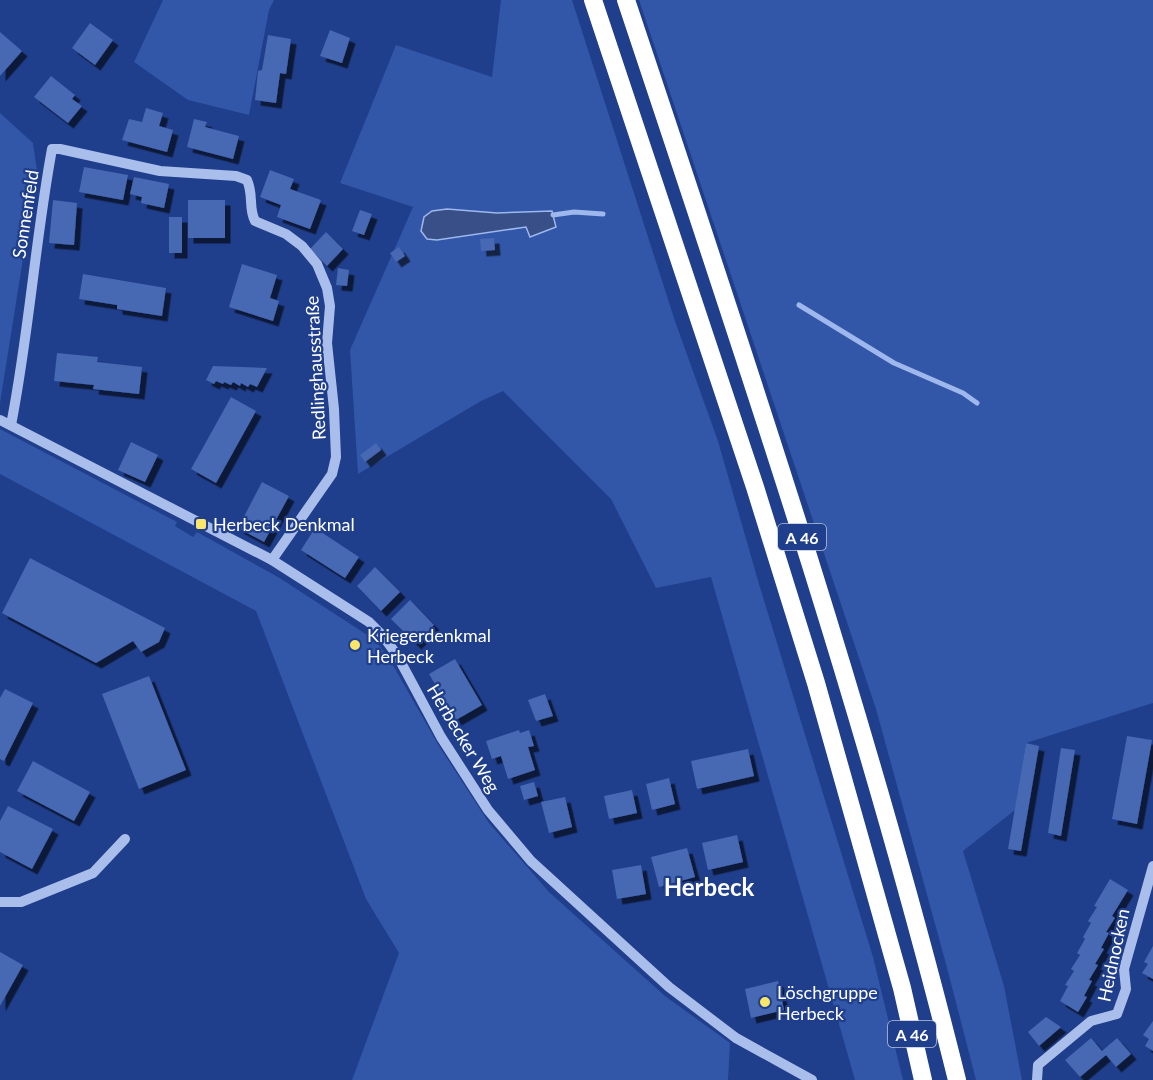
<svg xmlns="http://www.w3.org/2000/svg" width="1153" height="1080" font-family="Lato,sans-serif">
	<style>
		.green { fill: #3256a8 }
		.water { fill: #384f87; stroke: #9eb7ed; stroke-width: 1.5 }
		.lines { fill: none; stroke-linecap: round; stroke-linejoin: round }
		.stream { stroke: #9eb7ed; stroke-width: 5 }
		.building { fill: #4767b2; filter: url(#shadow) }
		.minor { stroke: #aabeec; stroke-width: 10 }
		.highway { stroke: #fff; stroke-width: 18 }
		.poi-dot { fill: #fae66a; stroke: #1f3e8b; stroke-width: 2 }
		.labels { text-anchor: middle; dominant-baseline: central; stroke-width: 4.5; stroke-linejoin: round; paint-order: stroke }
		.shield { fill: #1f3e8b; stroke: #bcc5dc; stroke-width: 1.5 }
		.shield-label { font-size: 16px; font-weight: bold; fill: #fff }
		.street-label { font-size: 18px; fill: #fff; stroke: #1f3e8b }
		.poi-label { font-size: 18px; fill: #fff; stroke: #1f3e8b; text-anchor: start }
		.district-label { font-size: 24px; font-weight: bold; fill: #fff; stroke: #1f3e8b }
	</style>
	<defs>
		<filter id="shadow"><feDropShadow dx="5.5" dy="5.5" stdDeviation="0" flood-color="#0009"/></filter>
	</defs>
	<rect width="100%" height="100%" fill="#1f3e8b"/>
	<g class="green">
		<polygon points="163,0 274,0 269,10 249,115 188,100 134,62"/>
		<polygon points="501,0 572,0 675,321 718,441 759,584 873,957 903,1080 855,1080 711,577 656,588 611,499 503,391 481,401 358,474 350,350 413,207 340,183 396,45 492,77"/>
		<polygon points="639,0 1153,0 1153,703 1026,743 1015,810 963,851 1004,986 1022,1080 976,1080 946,964 876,709"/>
		<polygon points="0,113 33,143 37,171 0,403"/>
		<polygon points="0,429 177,522 175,526 193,537 197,532 278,577 375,640 390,660 439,746 489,823 549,892 665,996 730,1043 728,1080 352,1080 399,953 366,899 256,611 0,474"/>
	</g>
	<polygon class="water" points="447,209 497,213 552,211 556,227 530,237 526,227 437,240 427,239 421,231 424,217 432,211"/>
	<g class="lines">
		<g class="stream">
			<polyline points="553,215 574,212 603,214"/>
			<polyline points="799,305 894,363 963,393 977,403"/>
		</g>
	</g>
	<g class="building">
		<polygon points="90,23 113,40 95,65 72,48"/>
		<polygon points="330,30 350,38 342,63 320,56"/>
		<polygon points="0,32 22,51 0,76"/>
		<polygon points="268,35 291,39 286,74 280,73 276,103 255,100 258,71 262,70"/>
		<polygon points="51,76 75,95 72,99 82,106 68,123 34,97"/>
		<polygon points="146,108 163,113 159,126 173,130 167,152 122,140 129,119 142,122"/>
		<polygon points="194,119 207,122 205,127 239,136 233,159 187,147"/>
		<polygon points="84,167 128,175 123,200 79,192"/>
		<polygon points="270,170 294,179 290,189 321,200 310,229 277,217 281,205 260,197"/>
		<polygon points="134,177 169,184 164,208 141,203 142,197 130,194"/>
		<polygon points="53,200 77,203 74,245 49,243"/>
		<rect x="188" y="200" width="37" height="38"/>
		<polygon points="360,210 372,214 364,235 352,231"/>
		<rect x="169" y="217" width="13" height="36"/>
		<polygon points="326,232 343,249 327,266 310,249"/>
		<polygon points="494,238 495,250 481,251 480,239"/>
		<polygon points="399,247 405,256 396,262 390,253"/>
		<polygon points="242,264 277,275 270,298 279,301 273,321 229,307"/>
		<polygon points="338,268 349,270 347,286 336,285"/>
		<polygon points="83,274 166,288 162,316 117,309 117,305 79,299"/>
		<polygon points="57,353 98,357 97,362 142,367 139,394 93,389 94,385 54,381"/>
		<polygon points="213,366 267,368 257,387 250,384 248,387 241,383 240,386 233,382 231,385 224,382 223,384 216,381 214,384 206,380"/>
		<polygon points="231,397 256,411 216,483 191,469"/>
		<polygon points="131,442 158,455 145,482 118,470"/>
		<polygon points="376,443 381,450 365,462 360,455"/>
		<polygon points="262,482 289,496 264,542 238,528"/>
		<polygon points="315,528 359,557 345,578 301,550"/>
		<polygon points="30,558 165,628 159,642 141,652 133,641 96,663 2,613"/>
		<polygon points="375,567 400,592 381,611 357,586"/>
		<polygon points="410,600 434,625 416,644 391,619"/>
		<polygon points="455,659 482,705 456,720 429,674"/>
		<polygon points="149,676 186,770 139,789 102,694"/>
		<polygon points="5,689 33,703 4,761 0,759 0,698"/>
		<polygon points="545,694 553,716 536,721 528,700"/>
		<polygon points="519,730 520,733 529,730 534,746 528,747 535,770 508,779 501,756 492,759 486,741"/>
		<polygon points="1127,736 1152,740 1137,824 1112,819"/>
		<polygon points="1026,743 1039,746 1021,851 1008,849"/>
		<polygon points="1061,748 1075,750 1061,836 1048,833"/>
		<polygon points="748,749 754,776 697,789 691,761"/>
		<polygon points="33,761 90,792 74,821 17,791"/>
		<polygon points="669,778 675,804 652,810 646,784"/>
		<polygon points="534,782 538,796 524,800 520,786"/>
		<polygon points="632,790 637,813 609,819 604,796"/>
		<polygon points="565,797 572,827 549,833 541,802"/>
		<polygon points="8,806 53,829 32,869 0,852 0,821"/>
		<polygon points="737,835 743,862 708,870 702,843"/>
		<polygon points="687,848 695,877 659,887 651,857"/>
		<polygon points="641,865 646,894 617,899 612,870"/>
		<polygon points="1110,879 1128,890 1112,916 1115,918 1106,932 1109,933 1101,948 1104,949 1095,964 1098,965 1089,980 1092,981 1084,996 1087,997 1078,1012 1060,1001 1068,986 1065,985 1074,971 1071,969 1080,955 1077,953 1085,939 1083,937 1091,923 1088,921 1097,907 1094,906"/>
		<polygon points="1153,946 1153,979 1142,973 1148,964 1144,962"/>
		<polygon points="0,952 23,965 0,1006"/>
		<polygon points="778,981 784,1010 751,1018 745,989"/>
		<polygon points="1046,1017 1061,1027 1039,1046 1028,1032"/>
		<polygon points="1153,1021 1153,1051 1145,1046 1149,1039 1143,1035"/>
		<polygon points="1091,1038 1102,1051 1117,1038 1131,1054 1116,1067 1106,1055 1080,1077 1065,1060"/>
	</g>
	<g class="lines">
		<g class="minor">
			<polyline points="0,420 272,560 369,622 383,636 397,655 441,737 488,810 531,861 669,987 736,1038 812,1080"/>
			<path d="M 11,425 C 29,334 35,241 52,149 L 60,149 L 160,171 L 236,176 L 247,180 C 254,196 248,207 255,221 L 286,234 L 302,246 L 317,264 L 327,288 L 330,306 L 327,343 L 334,409 L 336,457 L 332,474 L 272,560"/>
			<polyline points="0,902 21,902 93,873 125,839"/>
			<polyline points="1037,1080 1038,1065 1091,1021 1117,1014 1126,989 1124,969 1153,866"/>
		</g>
		<g class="highway">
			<polyline points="593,0 755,487 816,683 902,988 923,1080"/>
			<path d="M 626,0 C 745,357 866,714 957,1080"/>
		</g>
	</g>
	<g class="poi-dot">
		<rect x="195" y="518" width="12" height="12" rx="3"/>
		<circle cx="355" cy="645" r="6"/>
		<circle cx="765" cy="1002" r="6"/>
	</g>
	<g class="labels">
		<g class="shield">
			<rect x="778" y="524" width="48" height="26" rx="4.5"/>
			<rect x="888" y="1021" width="48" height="26" rx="4.5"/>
		</g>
		<g class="shield-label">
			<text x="802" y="537">A 46</text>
			<text x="912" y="1034">A 46</text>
		</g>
		<g class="street-label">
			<text transform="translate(25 214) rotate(-81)">Sonnenfeld</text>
			<text transform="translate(315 368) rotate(-93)">Redlinghausstraße</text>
			<text transform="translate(464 738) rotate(59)">Herbecker Weg</text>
			<text transform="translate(1113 955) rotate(-78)">Heidnocken</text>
		</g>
		<g class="poi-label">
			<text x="213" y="524">Herbeck Denkmal</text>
			<text x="367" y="635">Kriegerdenkmal<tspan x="367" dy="21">Herbeck</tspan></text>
			<text x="777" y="992">Löschgruppe<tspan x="777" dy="21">Herbeck</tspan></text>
		</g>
		<g class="district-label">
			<text x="709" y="886">Herbeck</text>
		</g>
	</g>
</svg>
